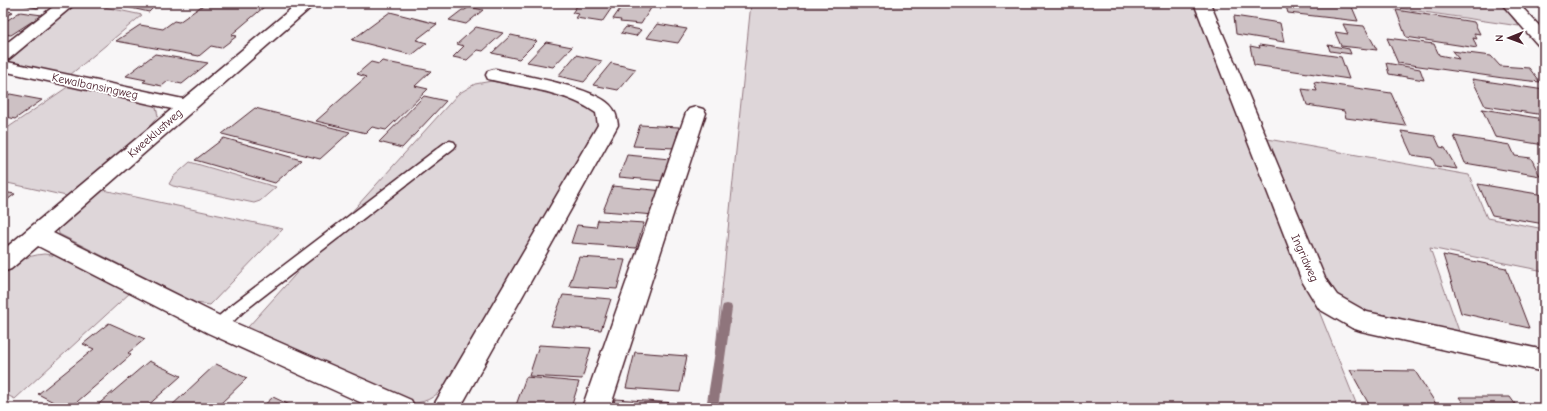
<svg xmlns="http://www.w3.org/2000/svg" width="1547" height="411" font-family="'Comic Neue',sans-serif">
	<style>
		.green { fill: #ded6d9; stroke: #947a82 }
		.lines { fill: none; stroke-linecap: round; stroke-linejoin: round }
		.stream { fill: #8f747b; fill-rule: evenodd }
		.building { fill: #cdc1c4; stroke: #4a1f2b }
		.service-casing { stroke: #4a1f2b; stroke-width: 3 }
		.minor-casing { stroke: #4a1f2b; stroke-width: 3 }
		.service { fill: #fff; fill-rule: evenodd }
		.minor { fill: #fff; fill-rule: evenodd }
		.labels { text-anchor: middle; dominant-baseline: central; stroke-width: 3.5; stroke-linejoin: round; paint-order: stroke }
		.street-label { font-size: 12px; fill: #4a1f2b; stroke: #fff }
	</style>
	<rect width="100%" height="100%" fill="#f8f6f7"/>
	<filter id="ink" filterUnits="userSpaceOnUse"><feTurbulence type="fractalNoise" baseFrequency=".025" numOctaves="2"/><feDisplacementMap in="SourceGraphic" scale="8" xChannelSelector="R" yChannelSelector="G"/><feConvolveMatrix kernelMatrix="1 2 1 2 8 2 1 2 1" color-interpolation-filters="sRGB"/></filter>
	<g filter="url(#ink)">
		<g class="green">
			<polygon points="74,3 85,3 142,15 70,75 6,62 7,58"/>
			<polygon points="751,3 1195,3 1358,408 710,408"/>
			<polygon points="1348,3 1501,3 1519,26 1390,7"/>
			<path d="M 492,81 C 513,86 582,98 595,112 C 600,118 597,126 596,133 L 449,382 C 438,394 429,403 412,403 L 248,327 L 458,94 L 475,84 Z"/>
			<polygon points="69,86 149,102 156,107 158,116 141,137 71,197 3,182 3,131"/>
			<polygon points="1262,138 1469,175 1487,218 1544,229 1544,271 1430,248 1461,337 1373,318 1333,299"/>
			<polygon points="190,162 276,187 260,201 254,203 173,186 169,184 173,177"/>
			<polygon points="99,189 283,229 210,305 196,303 59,234 58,229 63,220"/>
			<path d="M 44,254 L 60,256 L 131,292 L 15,399 L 3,393 L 3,273 C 18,261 25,256 44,254 Z"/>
		</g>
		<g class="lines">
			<polygon class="stream" points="727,304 731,305 732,308 718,408 706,408 722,308 723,305"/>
		</g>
		<g class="building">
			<polygon points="18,3 46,3 37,8"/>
			<polygon points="109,3 158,3 149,12"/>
			<polygon points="206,3 237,3 264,7 231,35 237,36 221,48 211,46 199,56 116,41 140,25 163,29 174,21 179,22"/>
			<polygon points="579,3 615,3 602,22 576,18 579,14 572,13"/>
			<polygon points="634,3 650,4 648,7 651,8 641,24 620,22 621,20 613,19 622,6 631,7"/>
			<polygon points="1285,3 1316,3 1352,7 1358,21 1288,13"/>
			<polygon points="469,7 483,10 466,24 449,20 462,10 465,10"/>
			<polygon points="3,10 13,12 3,18"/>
			<polygon points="1396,10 1474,22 1480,34 1474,33 1477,39 1473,38 1477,48 1406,37"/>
			<polygon points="20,12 42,15 11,35 3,34 3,23"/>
			<polygon points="390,12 437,24 416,40 427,43 412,55 352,40"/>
			<polygon points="1234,16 1280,23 1284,42 1236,34"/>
			<polygon points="657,24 687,29 678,43 647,38"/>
			<polygon points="1343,24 1364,26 1377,50 1341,46 1335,32 1348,34"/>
			<polygon points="476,27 503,33 483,51 478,50 467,60 453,57 464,46 457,44"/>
			<polygon points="626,27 641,30 636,36 621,33"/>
			<polygon points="511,35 537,41 519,59 492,53"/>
			<polygon points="1387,38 1434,44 1439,55 1459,59 1452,51 1491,56 1500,66 1529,68 1540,82 1503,78 1398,63"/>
			<polygon points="546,42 572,47 553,67 527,62"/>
			<polygon points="1259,45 1341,57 1349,79 1254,65 1250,46 1260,48"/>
			<polygon points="1328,45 1349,49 1351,54 1330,51"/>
			<polygon points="155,54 208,63 182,84 168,81 162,86 143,82 146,80 126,76"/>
			<polygon points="576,55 602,61 584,82 558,76"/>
			<polygon points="382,61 431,71 415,86 428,89 386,130 372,127 366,133 316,121 366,77 357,74 371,62 379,64"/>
			<polygon points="611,63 636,69 618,90 593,85"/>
			<polygon points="1386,63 1420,69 1424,80 1389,74"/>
			<polygon points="1472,79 1544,90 1544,115 1485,106"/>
			<polygon points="1314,82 1391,93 1406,126 1346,118 1344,111 1307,105 1302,89 1317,91"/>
			<polygon points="10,94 42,100 15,119 3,116 3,99"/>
			<polygon points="424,96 446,101 402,148 379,142"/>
			<polygon points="255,108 350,132 320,159 222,134"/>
			<polygon points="1482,109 1544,119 1544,145 1495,137"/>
			<polygon points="640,125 679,127 674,148 633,146"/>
			<polygon points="1401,131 1435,136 1440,147 1445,148 1457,169 1436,166 1432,158 1412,155"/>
			<polygon points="1454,136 1510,145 1515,156 1531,158 1540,176 1465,163"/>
			<polygon points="224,138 301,160 275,183 195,160"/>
			<polygon points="627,155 670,159 663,181 619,177"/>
			<polygon points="1478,184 1544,195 1544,224 1492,215"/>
			<polygon points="613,186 664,191 655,215 603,211"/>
			<polygon points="3,192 15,194 3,203"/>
			<polygon points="598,220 644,223 636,248 571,243 577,225 596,227"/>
			<polygon points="1443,255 1506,268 1529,328 1461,313"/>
			<polygon points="579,257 625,260 617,289 569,286"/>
			<polygon points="563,295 611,299 601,330 551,326"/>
			<polygon points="109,323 145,339 128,353 131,355 70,408 65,408 38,394 94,349 83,344"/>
			<polygon points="539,345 591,348 582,379 529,376"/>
			<polygon points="635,352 687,356 680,392 626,388"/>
			<polygon points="149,361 181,376 145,408 94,408"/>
			<polygon points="216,364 247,378 216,408 169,408"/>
			<polygon points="1350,370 1415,371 1438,407 1456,408 1371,408"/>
			<polygon points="526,377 579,382 571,408 515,408"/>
			<polygon points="273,397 296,408 261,408"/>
			<polygon points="1459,397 1510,397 1518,408 1467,408"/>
			<polygon points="615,399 675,403 674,408 613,408"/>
		</g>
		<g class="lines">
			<g class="service-casing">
				<path id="service" d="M 450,141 L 454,142 L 456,145 L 454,148 L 243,312 C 235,319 224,334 212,330 L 210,326 L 212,322 L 233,304 L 446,142 Z"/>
			</g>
			<g class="minor-casing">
				<g id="minor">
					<polygon points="58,3 76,3 9,59 3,60 3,46"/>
					<polygon points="298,3 316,3 53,233 226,319 411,400 415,408 373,408 208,333 38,246 11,269 3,272 3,250 172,109 3,71 3,61 183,99"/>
					<polygon points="1194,3 1210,3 1325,278 1337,295 1367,312 1544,350 1544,372 1361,331 1352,328 1319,309 1302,281"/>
					<polygon points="1501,3 1518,3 1544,31 1544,46 1538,45"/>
					<path d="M 495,69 C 521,75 593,87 610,105 C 616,111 617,118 618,125 L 460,408 L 432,408 L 598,125 L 596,113 C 566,91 524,88 488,79 L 486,75 L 488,71 Z"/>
					<polygon points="696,107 703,109 706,113 610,408 582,408 686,113 689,109"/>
				</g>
			</g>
			<use href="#service" class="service"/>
			<use href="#minor" class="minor"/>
		</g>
	</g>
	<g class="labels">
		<g class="street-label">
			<text transform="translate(95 86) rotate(12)">Kewalbansingweg</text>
			<text transform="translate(155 133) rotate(-41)">Kweeklustweg</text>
			<text transform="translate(1305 258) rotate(66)">Ingridweg</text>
		</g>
	</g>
	<rect width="1547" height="411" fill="none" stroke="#fff" stroke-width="16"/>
	<rect x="8" y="8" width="1531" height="395" fill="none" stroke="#4a1f2b" stroke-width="1.5" filter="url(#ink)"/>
	<g transform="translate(1509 38) rotate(269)" stroke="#ffffff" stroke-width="3" paint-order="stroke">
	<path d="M0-3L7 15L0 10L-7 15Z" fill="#4a1f2b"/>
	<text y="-6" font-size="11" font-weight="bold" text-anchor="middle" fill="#4a1f2b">N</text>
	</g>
</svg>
